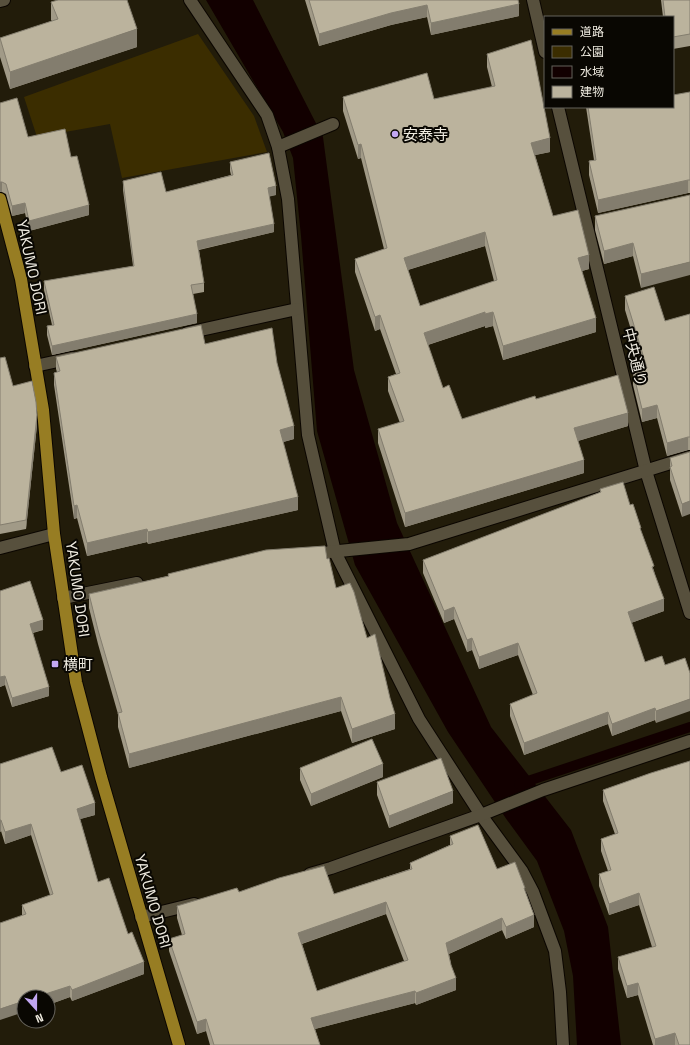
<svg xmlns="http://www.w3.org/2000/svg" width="690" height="1045" font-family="'Space Grotesk','Noto Sans JP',sans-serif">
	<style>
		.green { fill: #3b2d00 }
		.water { fill: #120000 }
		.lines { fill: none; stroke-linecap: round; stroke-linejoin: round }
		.stream { stroke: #120000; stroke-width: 10 }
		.street-casing { stroke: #0b0600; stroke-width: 14 }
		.primary-casing { stroke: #0b0600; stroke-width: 14 }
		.street { stroke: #57503d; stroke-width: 12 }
		.primary { stroke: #977d23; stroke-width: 12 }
		.wall { fill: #a19a87; fill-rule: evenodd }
		.shaded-wall { fill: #837d6e }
		.building { fill: #bbb39d; stroke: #837d6e; fill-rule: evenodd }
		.poi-dot { fill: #c2a7f2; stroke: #090702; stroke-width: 1.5 }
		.labels { text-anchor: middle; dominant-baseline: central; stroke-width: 4; stroke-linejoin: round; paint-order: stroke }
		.poi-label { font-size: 15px; fill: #efebe0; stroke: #090702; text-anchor: start }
		.street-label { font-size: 15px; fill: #efebe0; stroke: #090702 }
	</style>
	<rect width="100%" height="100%" fill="#221c0a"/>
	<polygon class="green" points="198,34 254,116 267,152 122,178 110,124 37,137 24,97"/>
	<polygon class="water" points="206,0 253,0 323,137 354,370 397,523 491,727 571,830 608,927 621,1045 577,1045 573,976 564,931 537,861 507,820 448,732 355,565 317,431 301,236 293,158 283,132"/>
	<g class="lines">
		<polyline class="stream" points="519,784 690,727"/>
		<g class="street-casing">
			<g id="street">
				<polyline points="190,0 267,115 278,147 288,199 308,435 335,552 419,719 481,815 522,871 533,892 555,951 560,992 563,1045"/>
				<polyline points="533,0 545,52"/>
				<polyline points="0,1 4,0"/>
				<polyline points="558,107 646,471 690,613"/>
				<polyline points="278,147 333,124"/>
				<polyline points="187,333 297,309"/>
				<polyline points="35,366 72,358"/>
				<polyline points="0,548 54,534"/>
				<polyline points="329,552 409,544 690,457"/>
				<polyline points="63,598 137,583"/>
				<polyline points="310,874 331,868 481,815 543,790 690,741"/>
				<polyline points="141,917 194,904"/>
			</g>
		</g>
		<g class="primary-casing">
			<polyline id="primary" points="0,199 21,279 43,410 54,534 76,682 101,777 179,1045"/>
		</g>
		<use href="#street" class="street"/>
		<use href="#primary" class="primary"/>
	</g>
	<g class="wall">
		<polygon points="305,0 518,0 519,16 431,35 427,17 391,25 319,46"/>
		<polygon points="661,0 690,0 690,46 673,49 673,17 663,17"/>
		<polygon points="51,2 137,47 10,89 0,57 0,38 52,21 51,20"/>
		<path d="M 487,54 L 550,152 L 535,155 L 553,216 L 589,269 L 582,271 L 596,332 L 503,360 L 493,326 L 485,328 L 485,326 L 428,345 L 443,388 L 462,419 L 536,399 L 628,426 L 578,441 L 584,473 L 405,527 L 378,443 L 378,429 L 400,423 L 388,391 L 388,377 L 396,374 L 380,329 L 375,331 L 355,272 L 355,259 L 384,249 L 361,158 L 358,159 L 343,111 L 343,97 L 434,99 L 492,87 L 487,67 ZM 485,246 L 494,281 L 420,306 L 408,270 Z"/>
		<polygon points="690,92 690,193 688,193 598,213 589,175 589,161 594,160 586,107 673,107"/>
		<polygon points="0,103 28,137 71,157 89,215 29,231 25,213 12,216 6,194 2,192 0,192"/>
		<polygon points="230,162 276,195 269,196 274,232 199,250 204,283 204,292 193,294 197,323 52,355 47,335 47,326 52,325 44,290 44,281 133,266 123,190 123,181 166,192 231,175 230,171"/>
		<polygon points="690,195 641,288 633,256 604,264 595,230 595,216"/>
		<polygon points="625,296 665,321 690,314 690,450 688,450 667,456 657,418 642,422 633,385 633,372 643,369 625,310"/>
		<polygon points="205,344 277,363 294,439 283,442 298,510 148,544 147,542 87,556 77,518 74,519 54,385 54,373 57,372 56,369 56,357"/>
		<polygon points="0,358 13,386 37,425 26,529 0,534"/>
		<polygon points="690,452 682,517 670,480 670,458"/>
		<polygon points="600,489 630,505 641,532 654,571 664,611 631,623 645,662 662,656 656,723 655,720 612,736 608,724 524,755 510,716 510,704 533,695 518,655 479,669 472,650 467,652 454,619 444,623 423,573 423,560 600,493"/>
		<polygon points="327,559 336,588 367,638 395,729 352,743 341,711 129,768 118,727 118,714 98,644 89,608 89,594 168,576 168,574"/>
		<polygon points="0,591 43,630 33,633 49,696 12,707 5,685 0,687"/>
		<polygon points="0,764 61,772 95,815 80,819 98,882 128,934 144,974 72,1001 70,997 48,1005 48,997 22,915 22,905 50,895 31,835 5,844 1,831 0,832"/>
		<polygon points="300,768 383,777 311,806 300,780"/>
		<polygon points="651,773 690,1045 653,1045 638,995 627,998 618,969 618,957 652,947 639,905 609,915 599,886 599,874 608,871 601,851 601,839 615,834 603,801 603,790"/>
		<polygon points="377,782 453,803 389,828 377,795"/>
		<path d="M 450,836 L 497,869 L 525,892 L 534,927 L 506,939 L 502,930 L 449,954 L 456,990 L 416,1005 L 415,1003 L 315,1029 L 320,1045 L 210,1045 L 206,1031 L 197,1034 L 169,951 L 169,939 L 182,935 L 177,918 L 177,906 L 239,892 L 334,894 L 410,869 L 410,863 L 450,845 ZM 386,914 L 404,961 L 317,991 L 302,944 Z"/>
	</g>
	<g class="shaded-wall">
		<polygon points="519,4 519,16 431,35 431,23"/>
		<polygon points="427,5 427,17 391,25 319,46 319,34 391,13"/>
		<polygon points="137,29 137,47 10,89 10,72"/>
		<polygon points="550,138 550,152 531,156 531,143"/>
		<polygon points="361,144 361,158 358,159 358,145"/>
		<polygon points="688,180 688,193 598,213 598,200"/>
		<rect x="0" y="182" width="2" height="10"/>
		<polygon points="276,186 276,195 268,197 268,188"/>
		<polygon points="25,203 25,213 12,216 12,206"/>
		<polygon points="89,205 89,215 29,231 29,221"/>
		<polygon points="274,224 274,232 197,250 197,241"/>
		<polygon points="485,232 485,246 404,271 404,258"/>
		<polygon points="633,243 633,256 604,264 604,251"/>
		<polygon points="589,255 589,269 578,272 578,258"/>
		<polygon points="690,262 690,275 641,288 641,274"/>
		<polygon points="485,312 485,326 424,346 424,333"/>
		<polygon points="493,312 493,326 485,328 485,314"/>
		<polygon points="197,314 197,323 52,355 52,346"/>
		<polygon points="380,315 380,329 375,331 375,317"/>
		<polygon points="596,318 596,332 503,360 503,346"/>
		<polygon points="657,405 657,418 642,422 642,409"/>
		<polygon points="628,413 628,426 574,442 574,428"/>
		<polygon points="37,415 37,425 26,529 26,520"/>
		<polygon points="294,426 294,439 280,443 280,430"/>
		<polygon points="688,437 688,450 667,456 667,443"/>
		<polygon points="584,460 584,473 405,527 405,513"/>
		<polygon points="298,497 298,510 148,544 148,532"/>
		<polygon points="690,501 690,514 682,517 682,504"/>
		<polygon points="77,505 77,518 74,519 74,506"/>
		<polygon points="147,529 147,542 87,556 87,543"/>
		<polygon points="664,599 664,611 628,624 628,612"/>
		<polygon points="454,607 454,619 444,623 444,611"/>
		<polygon points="43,620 43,630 30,633 30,624"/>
		<polygon points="472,638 472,650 467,652 467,640"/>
		<polygon points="518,643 518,655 479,669 479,657"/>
		<polygon points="5,676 5,685 0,687 0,677"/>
		<polygon points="49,687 49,696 12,707 12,698"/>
		<polygon points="341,697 341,711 129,768 129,754"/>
		<polygon points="690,699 690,711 656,723 656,711"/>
		<polygon points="655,708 655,720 612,736 612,724"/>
		<polygon points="608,712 608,724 524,755 524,743"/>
		<polygon points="395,714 395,729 352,743 352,729"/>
		<polygon points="383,764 383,777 311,806 311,794"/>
		<polygon points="453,791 453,803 389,828 389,816"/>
		<polygon points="95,803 95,815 77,820 77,809"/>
		<polygon points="0,820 1,820 1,831 0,832"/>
		<polygon points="31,824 31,835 5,844 5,832"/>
		<polygon points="639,893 639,905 609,915 609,904"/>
		<polygon points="386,902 386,914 298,945 298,933"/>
		<polygon points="534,915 534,927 506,939 506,927"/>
		<polygon points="502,918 502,930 446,955 446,943"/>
		<polygon points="144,962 144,974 72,1001 72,990"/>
		<polygon points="456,978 456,990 416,1005 416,993"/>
		<polygon points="638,983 638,995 627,998 627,986"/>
		<polygon points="70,986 70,997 48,1005 48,997 36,997"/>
		<polygon points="415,991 415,1003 311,1030 311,1018"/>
		<polygon points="24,1001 24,1012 0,1020 0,1009"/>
		<polygon points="206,1019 206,1031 197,1034 197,1022"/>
		<polygon points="675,1033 675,1045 655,1045 655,1039"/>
	</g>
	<g class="building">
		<polygon points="58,0 127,0 137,29 10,72 0,38 58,19 51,2"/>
		<polygon points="309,0 518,0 519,4 431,23 427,5 391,13 319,34"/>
		<polygon points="663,0 690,0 690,34 673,37 673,17 665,17"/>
		<path d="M 531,40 L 550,138 L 531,143 L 553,216 L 578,210 L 589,255 L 578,258 L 596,318 L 503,346 L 493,312 L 485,314 L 485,312 L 424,333 L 443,388 L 449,385 L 462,419 L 535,396 L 536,399 L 618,375 L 628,413 L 574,428 L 584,460 L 405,513 L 378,429 L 404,421 L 388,377 L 400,373 L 380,315 L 375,317 L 355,259 L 387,248 L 361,144 L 358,145 L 343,97 L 427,73 L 434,99 L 495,86 L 487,54 ZM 485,232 L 497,280 L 420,306 L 404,258 Z"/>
		<polygon points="690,92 690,180 688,180 598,200 589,161 596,160 588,107 673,107 673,95"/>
		<polygon points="17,98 28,137 65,129 71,157 77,156 89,205 29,221 25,203 12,206 6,184 2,182 0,182 0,103"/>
		<polygon points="269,153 276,186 268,188 274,224 197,241 204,283 191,285 197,314 52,346 47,326 54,325 44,281 134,266 123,181 161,172 166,192 233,175 230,162"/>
		<polygon points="690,195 690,262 641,274 633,243 604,251 595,216"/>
		<polygon points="654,287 665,321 690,314 690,437 688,437 667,443 657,405 642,409 633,372 647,368 625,296"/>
		<polygon points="201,325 205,344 272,328 277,363 294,426 280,430 298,497 148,532 147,529 87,543 77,505 74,506 54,373 60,371 56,357"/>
		<polygon points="5,357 13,386 32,381 36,402 37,415 26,520 0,525 0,358"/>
		<polygon points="690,452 690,501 682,504 670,467 672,466 670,458"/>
		<polygon points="623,482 630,505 633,504 641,528 640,528 654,566 652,567 664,599 628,612 645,662 662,656 665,665 685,658 690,673 690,699 656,711 655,708 612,724 608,712 524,743 510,704 537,693 518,643 479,657 472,638 467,640 454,607 444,611 423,560 601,492 600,489"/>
		<polygon points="325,546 327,559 329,558 336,588 350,583 354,592 367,638 375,634 390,698 395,714 352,729 341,697 129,754 118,713 122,712 98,630 89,594 169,576 168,574 266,550"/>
		<polygon points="30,581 43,620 30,624 49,687 12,698 5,676 0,677 0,591"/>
		<polygon points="372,739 383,764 311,794 300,768"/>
		<polygon points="52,747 61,772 82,765 95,803 77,809 98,882 109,878 128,934 132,932 144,962 72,990 70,986 36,997 24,997 24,1001 0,1009 0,923 26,914 22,905 53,894 31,824 5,832 1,820 0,820 0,764"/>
		<polygon points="441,758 453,791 389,816 377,782"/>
		<polygon points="690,761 690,1045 679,1045 675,1033 655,1039 638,983 627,986 618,957 656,946 639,893 609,904 599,874 611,870 601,839 618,833 603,790 651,773"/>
		<path d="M 478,825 L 497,869 L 515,862 L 525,888 L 524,888 L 534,915 L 506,927 L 502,918 L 446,943 L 451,965 L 456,978 L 416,993 L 415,991 L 311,1018 L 320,1045 L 214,1045 L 206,1019 L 197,1022 L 169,939 L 185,934 L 177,906 L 237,888 L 239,892 L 279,878 L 324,866 L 334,894 L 412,869 L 410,863 L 453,844 L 450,836 ZM 386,902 L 408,960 L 317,991 L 298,933 Z"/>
	</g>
	<g class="poi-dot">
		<circle cx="395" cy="134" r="4"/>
		<rect x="51" y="660" width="8" height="8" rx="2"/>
	</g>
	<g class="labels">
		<g class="poi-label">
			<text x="403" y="134">安泰寺</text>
			<text x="63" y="664">横町</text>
		</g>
		<g class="street-label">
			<text transform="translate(32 267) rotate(78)">YAKUMO DORI</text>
			<text transform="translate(635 357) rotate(76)">中央通り</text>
			<text transform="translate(78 589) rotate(82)">YAKUMO DORI</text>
			<text transform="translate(153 901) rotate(74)">YAKUMO DORI</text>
		</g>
	</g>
	<rect x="544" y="16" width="130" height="92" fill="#090702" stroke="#65625b"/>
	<rect x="552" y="29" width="20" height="6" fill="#977d23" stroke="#65625b"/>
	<text x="580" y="36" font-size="12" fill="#efebe0">道路</text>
	<rect x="552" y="46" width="20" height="12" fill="#3b2d00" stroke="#65625b"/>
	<text x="580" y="56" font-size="12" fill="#efebe0">公園</text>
	<rect x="552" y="66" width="20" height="12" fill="#120000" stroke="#65625b"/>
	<text x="580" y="76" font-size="12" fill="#efebe0">水域</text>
	<rect x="552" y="86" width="20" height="12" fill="#bbb39d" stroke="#65625b"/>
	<text x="580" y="96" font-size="12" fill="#efebe0">建物</text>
	<g transform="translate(36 1009) rotate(159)"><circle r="19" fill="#090702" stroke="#65625b"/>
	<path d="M0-3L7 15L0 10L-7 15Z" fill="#c2a7f2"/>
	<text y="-6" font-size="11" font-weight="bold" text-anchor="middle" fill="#efebe0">N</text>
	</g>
</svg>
